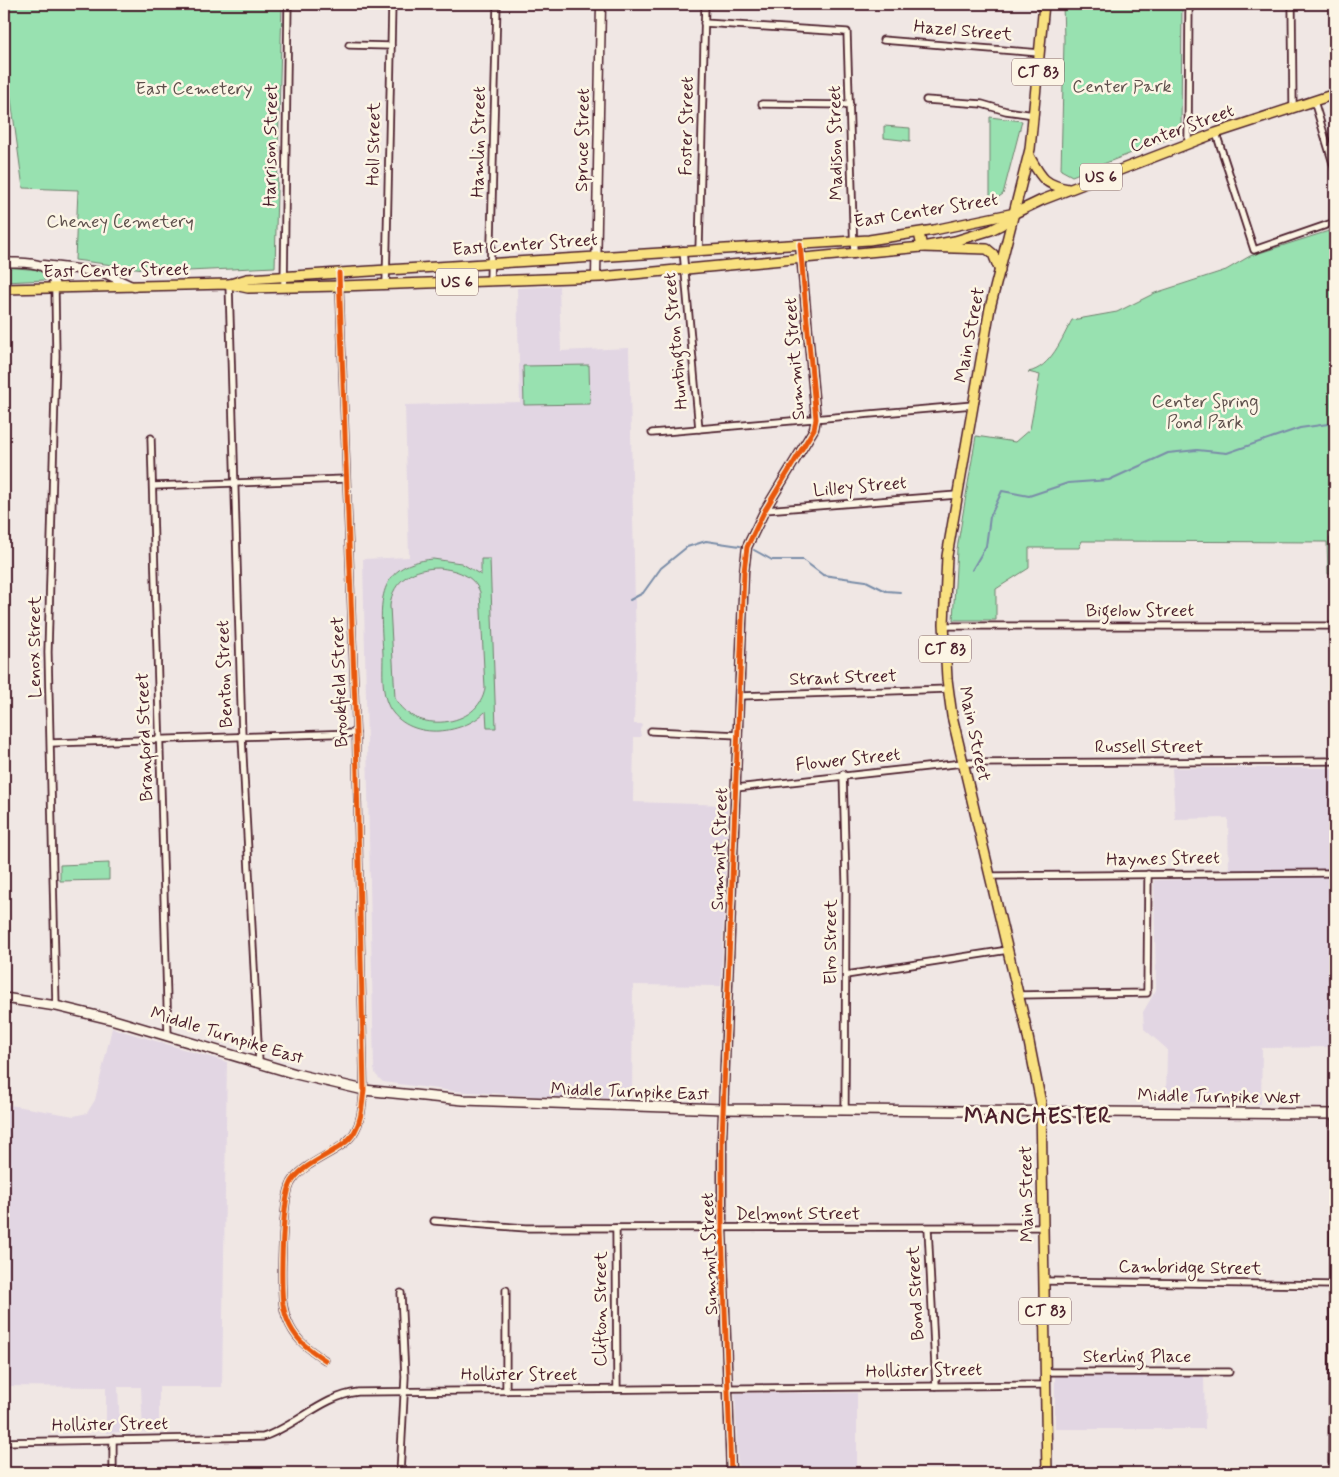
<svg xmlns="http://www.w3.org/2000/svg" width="1339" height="1477" font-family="Mynerve,sans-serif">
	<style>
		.built { fill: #e2d6e3 }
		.green { fill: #98e1b0; stroke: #71806e; fill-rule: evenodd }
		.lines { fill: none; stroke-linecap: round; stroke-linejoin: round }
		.stream { stroke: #7a8da8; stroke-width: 2 }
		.minor-casing { stroke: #4a1f2b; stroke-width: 9 }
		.tertiary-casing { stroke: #4a1f2b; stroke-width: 11 }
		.secondary-casing { stroke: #4a1f2b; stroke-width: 12 }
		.primary-casing { stroke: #4a1f2b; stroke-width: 12 }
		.minor { stroke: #fcf5e5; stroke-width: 5.5 }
		.tertiary { stroke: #fcf5e5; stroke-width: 8 }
		.secondary { stroke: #fcf5e5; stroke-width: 9 }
		.primary { stroke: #f9e181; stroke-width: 9 }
		.cycleway-casing { stroke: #fcf5e5; stroke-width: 8 }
		.cycleway { stroke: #e8590c; stroke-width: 5 }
		.labels { text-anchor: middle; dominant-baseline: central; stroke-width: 5; stroke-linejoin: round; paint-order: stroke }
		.shield { fill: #fcf5e5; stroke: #7f5f63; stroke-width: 1 }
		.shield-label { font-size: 16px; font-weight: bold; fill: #4a1f2b }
		.street-label { font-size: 18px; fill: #4a1f2b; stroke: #fcf5e5 }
		.park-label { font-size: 18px; fill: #5e504c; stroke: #fcf5e5 }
		.district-label { font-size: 22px; font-weight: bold; letter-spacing: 1px; fill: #4a1f2b; stroke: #fcf5e5 }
	</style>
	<rect width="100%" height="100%" fill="#f0e7e4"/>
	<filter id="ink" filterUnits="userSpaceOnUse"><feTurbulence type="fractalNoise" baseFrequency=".02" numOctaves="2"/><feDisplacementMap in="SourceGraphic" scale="10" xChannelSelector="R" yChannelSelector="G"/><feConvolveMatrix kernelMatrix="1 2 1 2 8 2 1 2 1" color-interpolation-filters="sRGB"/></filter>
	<g filter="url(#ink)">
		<g class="built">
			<polygon points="559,286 561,351 629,348 636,645 634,724 642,724 640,730 641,737 634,737 633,802 728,805 721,986 633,985 632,1098 569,1098 453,1091 383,1082 376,1075 374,1069 363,559 409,557 405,405 520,402 517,288"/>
			<polygon points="1172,768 1335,768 1335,1047 1262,1048 1261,1104 1166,1101 1167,1049 1144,1029 1143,1012 1156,990 1154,880 1229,878 1228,818 1175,819"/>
			<polygon points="112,1028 227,1062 222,1387 159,1387 159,1432 143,1432 141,1387 118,1387 120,1432 106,1433 106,1387 4,1386 4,1104 74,1116 87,1113 95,1100"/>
			<polygon points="1055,1376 1204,1376 1205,1429 1055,1429"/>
			<polygon points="735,1393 857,1393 857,1473 738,1473"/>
		</g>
		<g class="green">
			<polygon points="4,4 282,4 275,267 166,272 75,260 78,190 23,188 4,47"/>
			<polygon points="1063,4 1182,4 1181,134 1072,176 1061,170 1064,40"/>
			<polygon points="990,117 1022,121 1003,194 990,203"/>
			<polygon points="884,126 910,128 910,141 884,138"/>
			<path d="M 1335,229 L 1335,574 L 1328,574 L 1327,542 L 1082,541 L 1079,548 L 1029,548 L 1029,568 L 996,589 L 996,620 L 953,620 L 957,549 L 976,436 L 1015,442 L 1030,429 L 1040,375 L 1028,372 C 1051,368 1062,338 1072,320 L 1117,312 L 1155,293 L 1226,270 L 1250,256 Z"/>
			<polygon points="4,267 41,270 45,275 46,280 4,282"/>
			<polygon points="589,365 590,404 524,405 523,366"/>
			<path d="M 433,559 L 461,563 L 481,575 L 481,559 L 490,559 L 496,728 L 487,728 L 486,711 C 462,736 408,741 389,707 C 381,692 383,671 383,654 C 381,608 372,565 433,559 ZM 439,568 C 457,570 473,575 480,592 L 485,688 C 480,728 412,735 395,698 L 390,606 C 392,579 415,568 439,568 Z"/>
			<polygon points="109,863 109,880 60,881 60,865"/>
		</g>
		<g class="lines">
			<g class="stream">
				<polyline points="754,550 772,560 803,560 823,575 866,581 886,591 900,592"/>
				<polyline points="972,570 986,546 990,517 1002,491 1029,496 1068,483 1109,480 1168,453 1197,450 1227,453 1300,428 1335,423"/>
				<polyline points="630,600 643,593 661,568 687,547 706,541 740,546"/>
			</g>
			<g class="minor-casing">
				<g id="minor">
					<polyline points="1292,4 1293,108"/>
					<polyline points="704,23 847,32 854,255"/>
					<polyline points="883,40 1040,53"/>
					<polyline points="349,45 391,46"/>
					<polyline points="926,100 982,104 1006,111 1034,115"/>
					<polyline points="1314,101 1335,170"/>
					<polyline points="762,104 850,105"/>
					<polyline points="1216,133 1254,250 1335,222"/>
					<polyline points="1188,144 1189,4"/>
					<polyline points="683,250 699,429"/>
					<polyline points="699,250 705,4"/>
					<polyline points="490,281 497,4"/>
					<polyline points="229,284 242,737 259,1062"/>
					<polyline points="386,285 392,4"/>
					<polyline points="284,287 288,4"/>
					<polyline points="55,288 56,356 48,652 56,1006"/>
					<polyline points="652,433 973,405"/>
					<polyline points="151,438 168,1035"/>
					<polyline points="153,486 345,479"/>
					<polyline points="765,510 957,495"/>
					<polyline points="1334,539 1335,582"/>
					<polyline points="944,626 1335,626"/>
					<polyline points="740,696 948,689"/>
					<polyline points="651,731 738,735"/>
					<polyline points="51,743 356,733"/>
					<polyline points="843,774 846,882 845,1110"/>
					<polyline points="736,788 963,763 1335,761"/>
					<polyline points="990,876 1335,873"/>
					<polyline points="846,975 1008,950"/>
					<polyline points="1018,995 1147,993 1148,874"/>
					<polyline points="434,1221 526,1228 1044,1227"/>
					<polyline points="616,1228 617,1389"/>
					<polyline points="928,1228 936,1386"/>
					<polyline points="1045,1281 1335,1285"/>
					<path d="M 325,1360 C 310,1350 298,1342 290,1326 C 287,1320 284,1311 283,1304 C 281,1283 281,1194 293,1180 C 309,1158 344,1152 355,1131 C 362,1119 362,1104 364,1090 L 356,733 L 339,273"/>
					<polyline points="1046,1372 1229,1372"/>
					<polyline points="506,1389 506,1290"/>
					<path d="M 4,1442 L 263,1437 C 296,1426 323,1396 358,1392 L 1046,1385"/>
					<polyline points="113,1473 113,1439"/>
					<polyline points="400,1473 405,1377 401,1293"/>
					<polyline points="1332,1473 1334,1114"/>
				</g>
			</g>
			<g class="tertiary-casing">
				<g id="tertiary">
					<path d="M 4,262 C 28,264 51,258 55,288"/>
					<polyline points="43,265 102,272 134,287"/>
					<polyline points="596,277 601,4"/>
					<polyline points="731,1473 722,1229 722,1139 744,572 747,547 765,510 814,429 816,419 800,244"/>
				</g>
			</g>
			<g class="secondary-casing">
				<polyline id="secondary" points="4,998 56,1006 114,1020 296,1074 364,1090 463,1100 723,1109 1335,1114"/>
			</g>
			<g class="primary-casing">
				<g id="primary">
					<polyline points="1044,4 1030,149 990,308 947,556 944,624 947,679 952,716 1026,1027 1041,1103 1047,1473"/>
					<path d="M 1029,156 C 1041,177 1043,184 1068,189"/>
					<polyline points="919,233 922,247 987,249 993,254 1000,271"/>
					<polyline points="230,284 247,279 339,273 869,240 934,230 1015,213"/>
					<polyline points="4,289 229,284 248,288 340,286 601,277 922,247 955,241 991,230 1001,225 1015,213 1042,200 1216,133 1335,94"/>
				</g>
			</g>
			<use href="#minor" class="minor"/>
			<use href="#tertiary" class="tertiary"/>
			<use href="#secondary" class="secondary"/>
			<use href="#primary" class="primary"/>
			<g class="cycleway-casing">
				<g id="cycleway">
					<path d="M 325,1360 C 310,1350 298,1342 290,1326 C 287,1320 284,1311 283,1304 C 281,1283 281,1194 293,1180 C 309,1158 344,1152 355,1131 C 362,1119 362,1104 364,1090 L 356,733 L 339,273"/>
					<polyline points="731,1473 722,1229 722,1139 744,572 747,547 765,510 814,429 816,419 800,244"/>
				</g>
			</g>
			<use href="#cycleway" class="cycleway"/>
		</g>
	</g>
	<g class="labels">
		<g class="shield">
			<rect x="1012" y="58.5" width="52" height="27" rx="4"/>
			<rect x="1080" y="163.5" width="42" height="27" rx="4"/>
			<rect x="436" y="268.5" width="42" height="27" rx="4"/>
			<rect x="919" y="635.5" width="52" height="27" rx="4"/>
			<rect x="1019" y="1297.5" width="52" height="27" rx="4"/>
		</g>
		<g class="shield-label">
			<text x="1038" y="72">CT 83</text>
			<text x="1101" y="177">US 6</text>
			<text x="457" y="282">US 6</text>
			<text x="945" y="649">CT 83</text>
			<text x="1045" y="1311">CT 83</text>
		</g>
		<g class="street-label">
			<text transform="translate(963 31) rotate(5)">Hazel Street</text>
			<text transform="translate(687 126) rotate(-89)">Foster Street</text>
			<text transform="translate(1182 129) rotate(-20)">Center Street</text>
			<text transform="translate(583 140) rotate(-89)">Spruce Street</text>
			<text transform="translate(479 142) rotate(-89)">Hamlin Street</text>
			<text transform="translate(836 143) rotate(-91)">Madison Street</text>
			<text transform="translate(374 144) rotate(-89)">Holl Street</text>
			<text transform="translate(271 145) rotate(-89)">Harrison Street</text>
			<text transform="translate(926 211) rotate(-9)">East Center Street</text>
			<text transform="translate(525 245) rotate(-4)">East Center Street</text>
			<text transform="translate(116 271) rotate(-1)">East Center Street</text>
			<text transform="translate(970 335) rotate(-79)">Main Street</text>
			<text transform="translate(676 341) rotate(-95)">Huntington Street</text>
			<text transform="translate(795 359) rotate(-94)">Summit Street</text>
			<text transform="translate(860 487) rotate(-5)">Lilley Street</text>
			<text x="1140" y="611">Bigelow Street</text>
			<text transform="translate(35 647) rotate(-90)">Lenox Street</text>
			<text transform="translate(225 674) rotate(-92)">Benton Street</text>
			<text transform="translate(843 678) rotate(-2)">Strant Street</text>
			<text transform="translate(340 682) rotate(-92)">Brookfield Street</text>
			<text transform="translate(974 734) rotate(78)">Main Street</text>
			<text transform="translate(145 737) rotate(-92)">Branford Street</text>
			<text x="1149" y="747">Russell Street</text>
			<text transform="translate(848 760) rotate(-6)">Flower Street</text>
			<text transform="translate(720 849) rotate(-88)">Summit Street</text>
			<text transform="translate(1163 859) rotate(-1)">Haynes Street</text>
			<text transform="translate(831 942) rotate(-90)">Elro Street</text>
			<text transform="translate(227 1036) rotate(17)">Middle Turnpike East</text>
			<text transform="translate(630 1092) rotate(2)">Middle Turnpike East</text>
			<text transform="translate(1219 1097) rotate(1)">Middle Turnpike West</text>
			<text transform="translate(1027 1194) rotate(-91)">Main Street</text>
			<text x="798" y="1214">Delmont Street</text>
			<text transform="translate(710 1254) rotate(-92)">Summit Street</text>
			<text transform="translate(1190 1268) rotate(1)">Cambridge Street</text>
			<text transform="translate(916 1293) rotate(-93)">Bond Street</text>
			<text transform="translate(601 1309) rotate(-90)">Clifton Street</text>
			<text x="1137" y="1357">Sterling Place</text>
			<text transform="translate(924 1371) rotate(-1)">Hollister Street</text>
			<text x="519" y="1375">Hollister Street</text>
			<text transform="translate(110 1425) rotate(-1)">Hollister Street</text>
		</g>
		<g class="park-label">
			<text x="1122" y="87">Center Park</text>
			<text x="194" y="89">East Cemetery</text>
			<text x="120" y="222">Cheney Cemetery</text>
			<text x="1205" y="402">Center Spring<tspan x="1205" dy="21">Pond Park</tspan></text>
		</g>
		<g class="district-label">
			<text x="1038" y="1117">MANCHESTER</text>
		</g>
	</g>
	<rect width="1339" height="1477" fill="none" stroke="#fcf5e5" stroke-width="20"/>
	<rect x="10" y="10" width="1319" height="1457" fill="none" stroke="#4a1f2b" stroke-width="2" filter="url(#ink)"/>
</svg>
